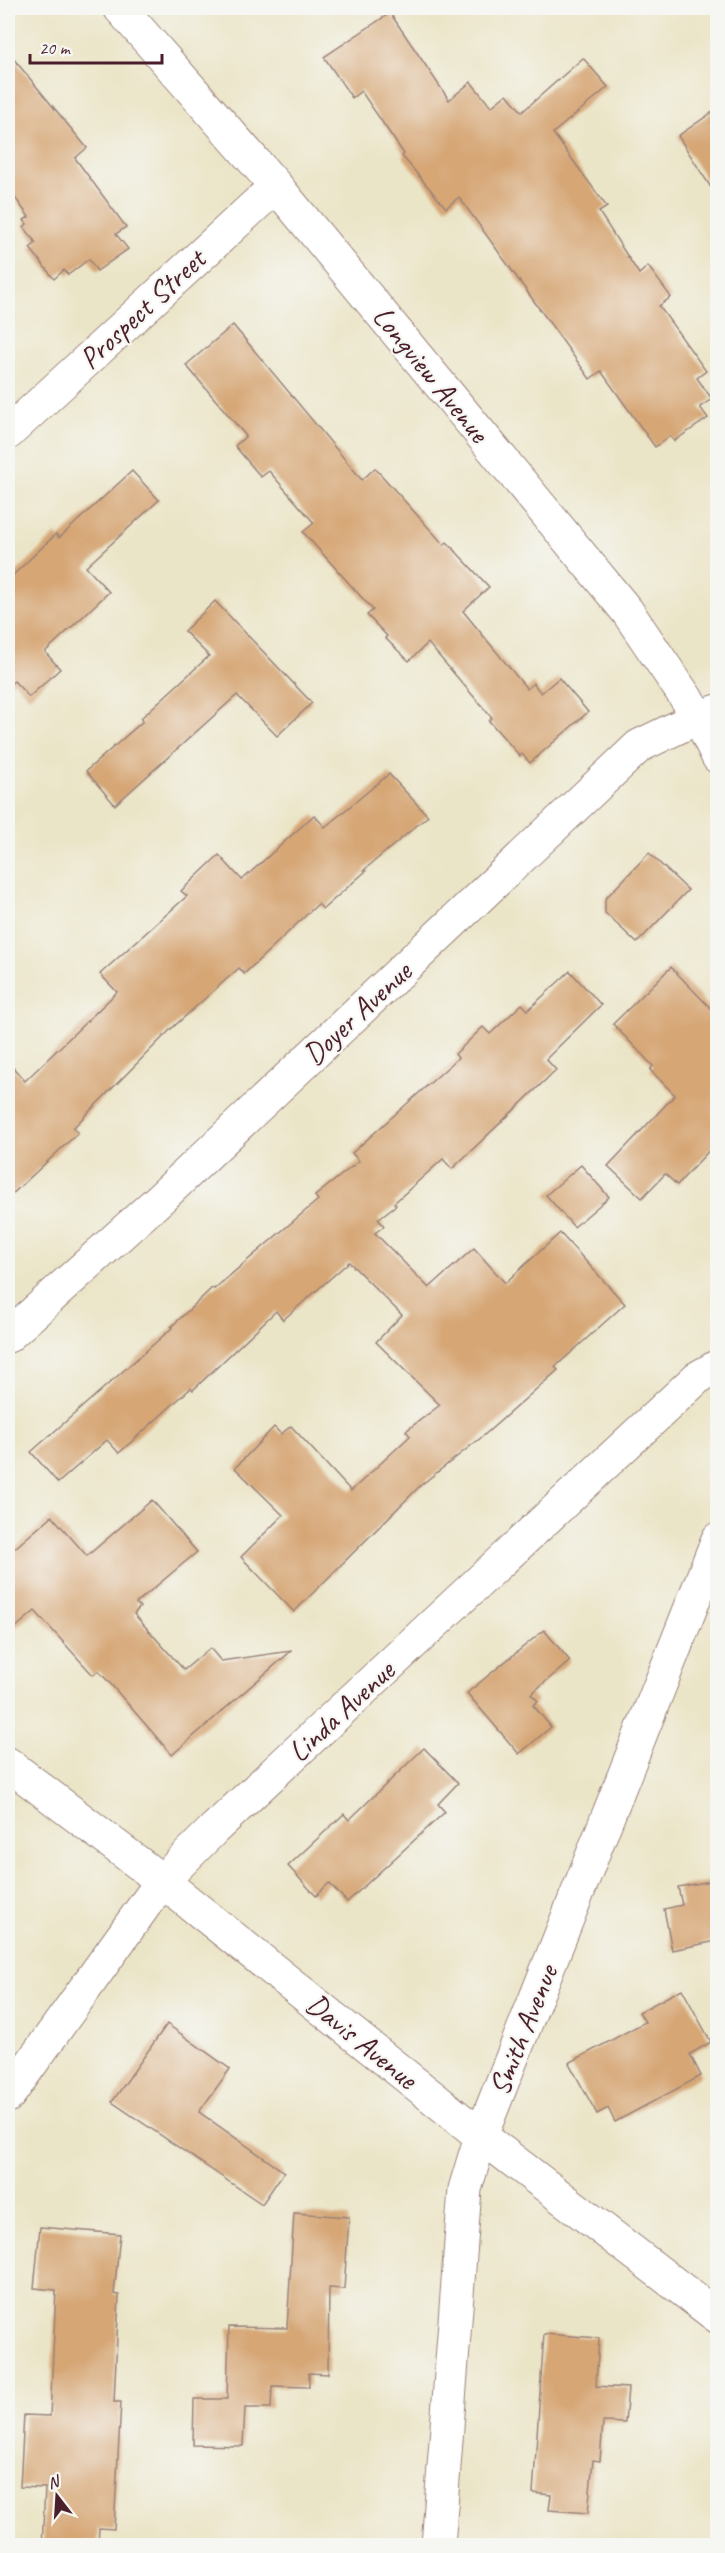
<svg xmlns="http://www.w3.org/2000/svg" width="725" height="2553" font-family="Caveat,sans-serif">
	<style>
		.building { fill: #d6a675 }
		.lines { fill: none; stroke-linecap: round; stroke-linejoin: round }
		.minor-casing { stroke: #9a827a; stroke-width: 35 }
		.tertiary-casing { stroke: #9a827a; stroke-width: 35 }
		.minor { stroke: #fff; stroke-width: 33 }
		.tertiary { stroke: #fff; stroke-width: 33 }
		.labels { text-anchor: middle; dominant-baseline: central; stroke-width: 4.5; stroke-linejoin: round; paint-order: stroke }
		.street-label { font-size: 30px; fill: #4a1f2b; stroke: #f6f6f2 }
	</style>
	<rect width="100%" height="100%" fill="#f6f6f2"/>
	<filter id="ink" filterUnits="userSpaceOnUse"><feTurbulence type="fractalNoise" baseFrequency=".0167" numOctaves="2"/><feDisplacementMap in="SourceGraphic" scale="12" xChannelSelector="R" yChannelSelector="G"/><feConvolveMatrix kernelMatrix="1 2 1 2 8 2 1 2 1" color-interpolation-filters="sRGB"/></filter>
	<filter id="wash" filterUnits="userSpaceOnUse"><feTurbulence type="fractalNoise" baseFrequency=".008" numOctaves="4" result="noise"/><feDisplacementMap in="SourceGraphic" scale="24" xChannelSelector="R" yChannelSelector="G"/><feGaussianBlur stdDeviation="1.35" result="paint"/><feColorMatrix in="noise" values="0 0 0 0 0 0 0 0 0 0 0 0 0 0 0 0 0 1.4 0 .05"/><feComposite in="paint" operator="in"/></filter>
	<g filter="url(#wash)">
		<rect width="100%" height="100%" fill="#ebe5c8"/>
		<g id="blocks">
			<g class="building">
				<polygon points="390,13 449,100 471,82 491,107 507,94 522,112 583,58 608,87 553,133 607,207 599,212 639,274 648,266 671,297 659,306 706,371 697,378 712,399 700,407 708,418 674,441 670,436 655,447 601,371 590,379 459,197 446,208 402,156 404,154 361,91 352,98 324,57"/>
				<polygon points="8,52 87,148 75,158 126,227 116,234 128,249 97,271 89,259 68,275 64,270 54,279 30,248 36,243 24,227 27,224 24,220 29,217 8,188"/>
				<polygon points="717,109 717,197 678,136"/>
				<polygon points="233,325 362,480 375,468 444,545 447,542 489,587 463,611 527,689 533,683 541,693 559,678 588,712 530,763 522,754 520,756 489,721 492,718 428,643 409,661 385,638 387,636 367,615 373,610 303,532 314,523 269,471 261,477 235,446 246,436 186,365"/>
				<polygon points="132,471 159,500 86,567 109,592 45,652 60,669 29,697 14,681 8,686 8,580 56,534 59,538"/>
				<polygon points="215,601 312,703 277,736 237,695 115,805 86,771 143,721 141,718 209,656 184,631"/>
				<polygon points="389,774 428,816 364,870 366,871 323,909 318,904 244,974 239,968 171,1029 73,1128 78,1133 8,1198 8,1062 25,1081 117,992 100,974 187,896 181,891 219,855 242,880 314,815 325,827"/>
				<polygon points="649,853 688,890 637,943 605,913 605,899"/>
				<polygon points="671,967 717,1015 717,1142 677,1185 665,1174 642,1198 608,1166 675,1095 650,1070 653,1066 613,1024"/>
				<polygon points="570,971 601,1005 546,1059 556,1070 452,1169 443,1159 394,1203 396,1205 378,1219 384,1226 375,1233 429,1288 474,1248 505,1283 560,1233 625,1304 555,1367 558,1370 482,1437 421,1485 294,1612 241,1557 283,1515 235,1468 274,1427 281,1434 291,1426 351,1491 410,1436 406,1431 440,1405 376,1342 402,1315 349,1262 283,1320 276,1311 193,1390 191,1388 119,1453 107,1440 58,1483 31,1452 172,1328 171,1327 212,1288 214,1289 318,1200 315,1196 359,1161 352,1153 458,1058 455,1054 483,1027 490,1034 522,1004 528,1010"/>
				<polygon points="581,1165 609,1197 574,1227 546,1195"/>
				<polygon points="152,1500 197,1552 136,1603 140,1607 134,1614 184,1670 210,1648 221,1661 291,1651 172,1755 108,1681 98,1671 93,1675 35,1611 8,1634 8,1554 52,1516 87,1556"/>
				<polygon points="544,1630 570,1661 531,1694 538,1701 533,1705 551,1727 519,1754 467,1693"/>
				<polygon points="424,1748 458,1783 438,1804 445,1812 347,1902 329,1883 316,1896 288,1866 344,1814 349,1820"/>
				<polygon points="717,1880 717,1941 672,1950 664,1909 682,1905 678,1887"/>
				<polygon points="682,1989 711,2042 690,2054 701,2076 615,2122 608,2108 597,2114 569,2063 645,2022 639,2012"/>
				<polygon points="167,2024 230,2069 199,2112 284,2172 262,2204 112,2102"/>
				<polygon points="294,2213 349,2217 344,2289 329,2288 328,2374 309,2373 309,2387 272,2386 271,2408 245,2408 243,2446 193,2445 194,2399 227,2399 229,2327 287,2328"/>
				<polygon points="40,2227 120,2234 114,2294 119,2295 114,2402 121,2402 114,2529 99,2528 98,2546 42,2546 45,2488 20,2487 24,2415 50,2416 56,2290 34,2288"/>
				<polygon points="544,2334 599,2338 596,2386 628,2388 625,2423 603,2422 600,2461 593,2460 588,2513 549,2510 551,2495 533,2493"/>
			</g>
		</g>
	</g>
	<g filter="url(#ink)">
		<use href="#blocks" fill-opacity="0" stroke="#9a827a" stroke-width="1.5"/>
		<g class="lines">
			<g class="minor-casing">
				<g id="minor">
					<polyline points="8,433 276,186"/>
					<polyline points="8,1336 161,1198 639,746 699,717 718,711"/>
					<polyline points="8,1764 162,1881 481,2136 718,2317"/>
					<polyline points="8,2096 162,1881 214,1829 697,1378 718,1366"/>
					<polyline points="438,2546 465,2189 481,2136 718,1539"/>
				</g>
			</g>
			<g class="tertiary-casing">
				<polyline id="tertiary" points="120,8 276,186 627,611 699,717 718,757"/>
			</g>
			<use href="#minor" class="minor"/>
			<use href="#tertiary" class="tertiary"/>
		</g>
	</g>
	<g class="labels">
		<g class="street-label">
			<text transform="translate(142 309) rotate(-43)">Prospect Street</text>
			<text transform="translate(431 374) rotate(51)">Longview Avenue</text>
			<text transform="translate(357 1013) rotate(-43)">Doyer Avenue</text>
			<text transform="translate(341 1711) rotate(-43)">Linda Avenue</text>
			<text transform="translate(523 2030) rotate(-68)">Smith Avenue</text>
			<text transform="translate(362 2041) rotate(39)">Davis Avenue</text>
		</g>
	</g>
	<rect width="725" height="2553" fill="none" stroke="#f6f6f2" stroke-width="30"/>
	<g transform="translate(57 2496) rotate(343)" stroke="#f6f6f2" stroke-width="4.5" paint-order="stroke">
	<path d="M0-4.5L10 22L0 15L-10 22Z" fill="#4a1f2b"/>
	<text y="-9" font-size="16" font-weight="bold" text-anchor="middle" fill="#4a1f2b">N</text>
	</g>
	<path d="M30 54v9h132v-9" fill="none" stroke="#4a1f2b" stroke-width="3"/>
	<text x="39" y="54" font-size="18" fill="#4a1f2b" stroke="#f6f6f2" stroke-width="4.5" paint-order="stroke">20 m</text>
</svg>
